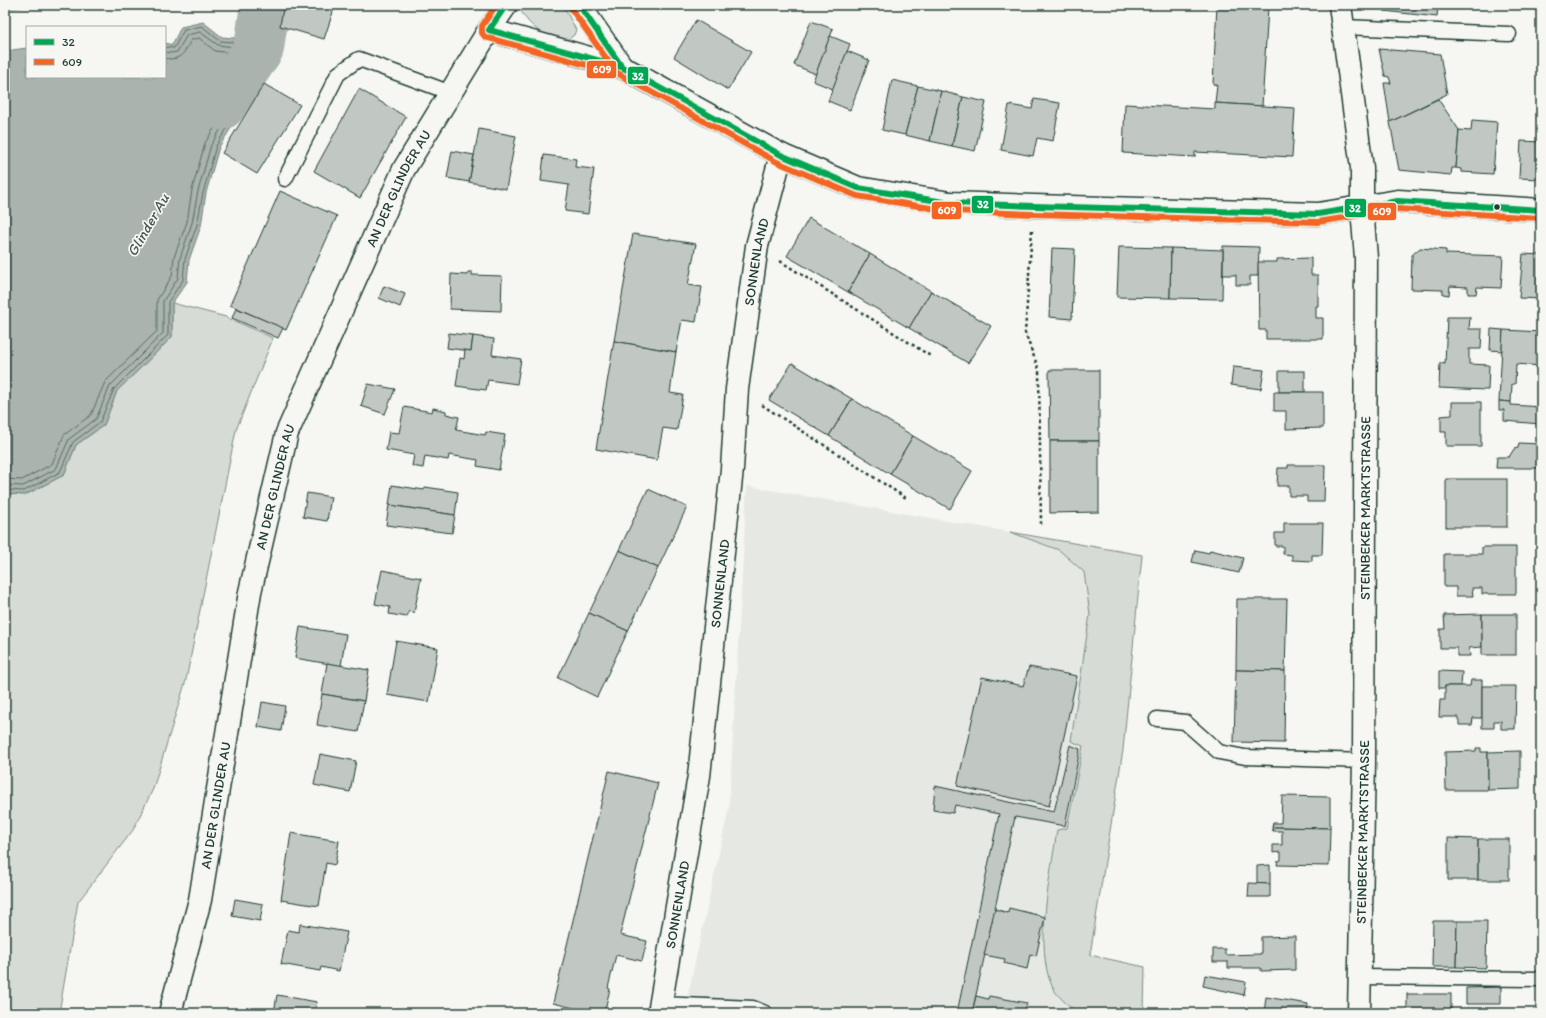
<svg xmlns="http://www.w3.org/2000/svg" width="1546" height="1018" font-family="Itim,sans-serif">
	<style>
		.built { fill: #e6e8e4 }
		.green { fill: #d6dbd6; stroke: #7a8c85 }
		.water { fill: #aab3ae; stroke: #72847d }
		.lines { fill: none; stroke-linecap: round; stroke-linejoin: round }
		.shore { stroke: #576c65; stroke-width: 1 }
		.river { stroke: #aab3ae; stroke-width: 50 }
		.building { fill: #c1c8c3; stroke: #1f3d34 }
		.lane-casing { stroke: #1f3d34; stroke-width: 17 }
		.street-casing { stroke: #1f3d34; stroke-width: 25 }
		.secondary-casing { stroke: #1f3d34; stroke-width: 25 }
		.path { stroke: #1f3d34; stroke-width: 2.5; stroke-dasharray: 3 3; stroke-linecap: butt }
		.lane { stroke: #f6f6f2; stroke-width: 14 }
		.street { stroke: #f6f6f2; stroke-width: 22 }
		.secondary { stroke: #f6f6f2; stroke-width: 22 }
		.bus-1-casing { stroke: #f6f6f2; stroke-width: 9 }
		.bus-2-casing { stroke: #f6f6f2; stroke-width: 9 }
		.bus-1 { stroke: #00a651; stroke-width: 6 }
		.bus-2 { stroke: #f26522; stroke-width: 6 }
		.bus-dot { fill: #1f3d34; stroke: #f6f6f2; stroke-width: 1.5 }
		.labels { text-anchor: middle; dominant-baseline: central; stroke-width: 3.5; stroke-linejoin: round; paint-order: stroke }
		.street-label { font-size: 14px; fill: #1f3d34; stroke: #f6f6f2 }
		.water-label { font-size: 15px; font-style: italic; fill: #425a52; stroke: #f6f6f2 }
		.line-badge { stroke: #f6f6f2; stroke-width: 1.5 }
		.badge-label { font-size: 11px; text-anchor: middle; font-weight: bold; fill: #fff }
	</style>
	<rect width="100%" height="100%" fill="#f6f6f2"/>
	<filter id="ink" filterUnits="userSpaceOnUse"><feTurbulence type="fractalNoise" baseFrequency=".025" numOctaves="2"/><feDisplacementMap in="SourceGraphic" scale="8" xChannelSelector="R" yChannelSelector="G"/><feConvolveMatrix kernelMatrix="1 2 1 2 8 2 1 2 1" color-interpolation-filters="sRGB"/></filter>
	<g filter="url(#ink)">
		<polygon class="built" points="747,486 1010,532 1059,550 1084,572 1090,614 1071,741 1083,746 1067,829 1052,987 1077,1013 684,1013 729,808"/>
		<g class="green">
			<path d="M 520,5 L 563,5 L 576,30 L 574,35 L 566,41 C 546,40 527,25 519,7 Z"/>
			<polygon points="172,303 226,317 273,338 236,430 186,680 153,789 133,830 78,902 59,1013 5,1013 5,497 8,494 25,495 64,475 76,445 104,425 117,391 172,337"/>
			<path d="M 1010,532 L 1142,555 L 1123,750 L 1090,955 L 1145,967 L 1144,1013 L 1077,1013 C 1069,1005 1056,996 1052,986 C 1034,947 1051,873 1057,830 L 1067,828 L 1083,746 L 1071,741 L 1090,614 L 1084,572 L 1059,550 Z"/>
		</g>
		<polygon class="water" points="203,22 222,37 246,39 270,56 264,76 219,147 206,193 201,226 189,260 187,282 172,303 172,337 117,391 104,425 76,445 64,475 25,495 8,494 5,497 5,51 27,48 27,77 165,77 165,43 172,45 181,27"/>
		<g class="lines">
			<g class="shore">
				<path d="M 5,479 L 22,480 L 52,464 L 64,435 L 91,415 L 105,382 L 157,331 L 157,300 L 172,276 L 174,257 L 187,222 L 192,190 L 205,143 L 250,70 L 252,62 L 241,54 L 215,51 L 199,38 L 191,40 C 185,52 180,62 165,58"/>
				<polyline points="5,485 23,486 56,469 69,439 96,419 110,386 163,333 163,301 178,278 180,258 192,223 198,191 211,145 255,73 259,60 243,48 218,45 200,32 187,35 177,52 171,53 165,52"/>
				<polyline points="5,491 8,490 24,491 60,472 73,442 100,422 114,389 168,335 168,302 183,280 185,259 197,225 203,193 216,146 260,75 265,58 245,43 220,41 202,26 184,30 174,48 165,47"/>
			</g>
			<polyline class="river" points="221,105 259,48 265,5"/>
		</g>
		<g class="building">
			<polygon points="5,5 44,5 5,8"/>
			<polygon points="271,5 333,5 335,6 324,39 280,26 283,9"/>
			<polygon points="1217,5 1268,7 1262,106 1215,103 1217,85 1213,84"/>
			<polygon points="1385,5 1438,5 1437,17 1384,11"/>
			<polygon points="696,20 751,52 728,90 674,57"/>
			<polygon points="811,21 833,29 816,74 794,65"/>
			<polygon points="830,36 850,44 833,89 813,81"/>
			<polygon points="1379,49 1440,54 1447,94 1390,122 1384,83 1391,83 1389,77 1385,76"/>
			<polygon points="847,51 869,60 850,110 828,101"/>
			<polygon points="892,80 918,86 905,135 882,130"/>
			<polygon points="264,84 300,105 257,174 222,153"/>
			<polygon points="918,86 941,91 930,141 905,135"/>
			<polygon points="359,89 406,117 360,198 314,171"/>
			<polygon points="941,91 963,97 952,146 930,141"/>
			<polygon points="963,97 986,102 975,151 952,146"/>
			<polygon points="1034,99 1060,103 1053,141 1037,138 1033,156 1001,150 1009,105 1032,109"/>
			<polygon points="1438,99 1459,130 1456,168 1452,168 1451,175 1399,170 1390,122"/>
			<polygon points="1215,103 1295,108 1292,157 1195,152 1195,157 1123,153 1125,104 1215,109"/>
			<polygon points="1472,120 1497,122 1493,174 1461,172 1461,169 1456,168 1459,130 1471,131"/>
			<polygon points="479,129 516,136 506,189 469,182"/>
			<polygon points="1521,141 1541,142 1541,179 1519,178"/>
			<polygon points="452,151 474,155 469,182 447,178"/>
			<polygon points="544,155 576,159 575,167 594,169 588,214 565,211 569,185 541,181"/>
			<polygon points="280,191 337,216 286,330 230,305"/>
			<polygon points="809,218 870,254 848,292 787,256"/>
			<polygon points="633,234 696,244 688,285 702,287 696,322 682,320 676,352 614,341"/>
			<polygon points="1223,246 1259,247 1258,276 1250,276 1250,285 1236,285 1236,275 1223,275"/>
			<polygon points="1119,247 1171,248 1170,298 1117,297"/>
			<polygon points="1052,248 1075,249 1072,319 1049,317"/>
			<polygon points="1171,248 1223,250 1222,299 1170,298"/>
			<polygon points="1420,248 1446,250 1446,254 1503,256 1501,288 1477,287 1476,294 1468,294 1468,287 1450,286 1449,295 1443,294 1443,290 1411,289 1412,255"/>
			<polygon points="870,254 931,291 909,328 848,292"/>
			<polygon points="1523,254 1541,255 1541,299 1519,298"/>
			<polygon points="1311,258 1311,275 1318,275 1318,306 1316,306 1316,318 1323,318 1323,339 1266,339 1266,330 1259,330 1258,262 1277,262 1277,259"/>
			<polygon points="468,272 472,272 472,275 502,276 501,311 450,309 451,274 467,275"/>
			<polygon points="384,286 405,294 400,307 379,298"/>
			<polygon points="931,291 991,326 968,363 909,328"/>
			<polygon points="236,308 283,328 278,338 232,318"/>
			<polygon points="1447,317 1470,317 1469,329 1482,329 1481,349 1469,349 1469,364 1489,365 1488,390 1439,388 1440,363 1445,364"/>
			<polygon points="1491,329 1503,330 1502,351 1490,350"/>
			<polygon points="1503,330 1541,332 1541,366 1516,364 1515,384 1512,384 1511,402 1499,401"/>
			<polygon points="449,333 473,336 471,351 447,348"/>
			<polygon points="473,336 494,339 492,355 521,359 517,384 488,380 486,390 456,386 460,358 464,359 465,350 471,351"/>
			<polygon points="614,341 676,352 670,393 683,395 677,430 663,428 657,460 596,449"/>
			<polygon points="792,363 852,399 829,436 769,400"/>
			<polygon points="1233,367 1264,370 1261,389 1231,385"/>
			<polygon points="1049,370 1099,370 1099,441 1050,441"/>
			<rect x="1279" y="371" width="26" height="21"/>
			<polygon points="368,384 395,389 385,414 361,406"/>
			<polygon points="1274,392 1323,392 1323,428 1286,429 1286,411 1274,411"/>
			<polygon points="852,399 913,436 890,474 829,436"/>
			<polygon points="1499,401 1511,402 1511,405 1541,407 1541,424 1504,421 1504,410 1499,410"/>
			<polygon points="1452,402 1481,402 1481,446 1446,446 1446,432 1441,432 1441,416 1452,415"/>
			<polygon points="404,407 432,412 433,408 446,411 446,414 459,417 456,430 485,435 486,432 505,435 499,470 477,466 478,460 449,455 448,460 425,456 423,468 412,466 414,455 386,450 389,432 399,433"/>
			<polygon points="913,436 972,471 950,509 890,474"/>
			<polygon points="1050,441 1099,441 1099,512 1050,513"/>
			<polygon points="1519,443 1541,444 1541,468 1496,468 1497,457 1509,457 1514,449 1518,448"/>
			<polygon points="1288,465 1325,465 1324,502 1307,502 1307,496 1289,496 1289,486 1277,486 1278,468 1288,468"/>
			<rect x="1446" y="479" width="61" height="48"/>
			<polygon points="392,485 424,490 425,487 458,492 455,515 389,505"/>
			<polygon points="648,489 687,507 658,568 619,550"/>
			<polygon points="307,493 331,497 327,521 303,517"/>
			<polygon points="389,505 455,515 452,533 386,525"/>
			<polygon points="1284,523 1323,523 1322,555 1312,555 1312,561 1292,560 1292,555 1283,554 1283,546 1275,546 1275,533 1284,533"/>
			<polygon points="1482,547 1516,547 1516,594 1482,594 1482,588 1472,588 1473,596 1456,596 1456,587 1444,587 1444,554 1482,554"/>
			<polygon points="619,550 658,568 628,631 589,613"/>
			<polygon points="1195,550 1209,553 1210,550 1243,558 1239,573 1192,562"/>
			<polygon points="382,570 421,578 414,613 409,611 407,617 389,614 390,607 375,604"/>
			<polygon points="1237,599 1287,599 1285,671 1236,670"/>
			<polygon points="589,613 628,631 597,697 558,678"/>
			<polygon points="1482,614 1482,647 1469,648 1470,656 1457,656 1457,648 1440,648 1440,629 1445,629 1444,615"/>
			<rect x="1482" y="614" width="34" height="41"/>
			<polygon points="300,627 346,634 341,666 295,658"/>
			<polygon points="396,641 438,648 429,702 387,695"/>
			<polygon points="327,663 369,670 364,701 322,694"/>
			<polygon points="1029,667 1077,676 1049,806 957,786 982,677 1023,686"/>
			<polygon points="1236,670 1285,671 1284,743 1234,742"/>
			<polygon points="1439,671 1462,672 1461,686 1445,686 1445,688 1439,688"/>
			<polygon points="1471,680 1482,680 1482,718 1473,718 1472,725 1459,725 1459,717 1439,717 1440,700 1445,700 1445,686 1470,686"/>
			<polygon points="1482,686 1516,686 1515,729 1501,729 1501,721 1494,721 1494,728 1482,728"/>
			<polygon points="322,694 364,701 358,732 317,725"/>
			<polygon points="262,702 285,706 281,731 258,727"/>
			<polygon points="1070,745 1080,749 1065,826 1015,817 972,1013 957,1013 999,814 955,805 953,813 933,810 935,786 1054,812"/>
			<polygon points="1476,748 1481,748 1481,752 1488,752 1488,790 1446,790 1445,752 1476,751"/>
			<polygon points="1520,751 1520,789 1488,790 1488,752"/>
			<polygon points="320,754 356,761 350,792 314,785"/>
			<polygon points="609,771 658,783 620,935 647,941 642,961 616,955 608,988 610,989 604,1013 594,1013 553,1003"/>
			<polygon points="1282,796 1330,797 1330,828 1272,827 1273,823 1281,823"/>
			<polygon points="1272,827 1330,828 1329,866 1277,865 1278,861 1281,860 1281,852 1273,853 1273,845 1282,845 1282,831 1273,831"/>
			<polygon points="291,833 339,841 335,865 326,863 319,906 281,900"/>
			<polygon points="1448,838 1478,839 1478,880 1448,880"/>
			<rect x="1478" y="839" width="31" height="41"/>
			<polygon points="1270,865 1270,884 1257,884 1257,866"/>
			<polygon points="1249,883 1270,884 1270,897 1248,897"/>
			<polygon points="235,899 263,904 260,921 232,916"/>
			<polygon points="1009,908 1045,917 1036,956 1030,954 1027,969 1004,963 1005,959 984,955 995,909 1008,913"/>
			<polygon points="1433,921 1457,921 1456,967 1432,967"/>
			<polygon points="1457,921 1487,921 1486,968 1456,967"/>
			<polygon points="300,924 347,932 339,971 321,967 320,971 281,964 288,930 299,932"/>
			<polygon points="1295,936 1295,970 1261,971 1261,968 1228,968 1228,962 1213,962 1213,949 1225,949 1225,955 1261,954 1261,937"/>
			<polygon points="1205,975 1246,982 1244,995 1203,986"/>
			<polygon points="1501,987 1501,1004 1466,1004 1466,988"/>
			<rect x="1407" y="994" width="44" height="19"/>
			<polygon points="277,995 317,1002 315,1013 274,1013"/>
			<polygon points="976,996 988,999 989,996 1027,1003 1024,1013 972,1013"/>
			<polygon points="1266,997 1308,1004 1307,1013 1264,1013"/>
		</g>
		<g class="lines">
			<g class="lane-casing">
				<g id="lane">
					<polyline points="1343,27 1509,34"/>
					<polyline points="285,179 338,74 359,59 451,93"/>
					<polyline points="1157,719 1185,722 1219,752 1245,757 1364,761"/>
					<polyline points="1359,977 1541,979"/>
					<polyline points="660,1004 753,1008 765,1013"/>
				</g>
			</g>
			<g class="street-casing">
				<g id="street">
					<polyline points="1340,5 1362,168 1362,208"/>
					<path id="s1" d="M 170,1013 L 200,900 L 250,592 L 287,433 L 404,169 L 489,30"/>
					<path id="s2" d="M 659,1013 L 699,776 L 732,469 L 737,389 L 757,246 L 781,155"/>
				</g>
			</g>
			<g class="secondary-casing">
				<g id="secondary">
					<polyline points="506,5 489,30 622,67 781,155 858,188 950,203 1034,206 1318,214 1398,201 1541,210"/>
					<polyline points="579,5 622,67"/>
					<path id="s3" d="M 1359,1013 L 1364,761 L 1366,258 L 1362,208"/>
				</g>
			</g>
			<g class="path">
				<polyline points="1032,230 1025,333 1039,370 1041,526"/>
				<polyline points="780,261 932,357"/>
				<polyline points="762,405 906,498"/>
			</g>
			<use href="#lane" class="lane"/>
			<use href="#street" class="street"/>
			<use href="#secondary" class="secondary"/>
			<g class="bus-1-casing">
				<g id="bus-1">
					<polyline points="506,5 489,30 622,67 781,155 858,188 950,203 1034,206 1318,214 1398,201 1541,210"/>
					<polyline points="579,5 622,67 634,74"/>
				</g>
			</g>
			<g class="bus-2-casing">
				<g id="bus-2">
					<polyline points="496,5 482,26 482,33 485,37 619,74 777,162 857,196 949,211 1034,214 1318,222 1398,209 1540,218"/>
					<polyline points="572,10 616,72 630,81"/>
				</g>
			</g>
			<use href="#bus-1" class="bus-1"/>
			<use href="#bus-2" class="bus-2"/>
		</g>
	</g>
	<circle class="bus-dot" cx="1497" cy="207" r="3.5"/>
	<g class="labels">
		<g class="street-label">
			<text stroke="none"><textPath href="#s1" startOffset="861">AN DER GLINDER AU</textPath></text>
			<text stroke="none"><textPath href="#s2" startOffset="758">SONNENLAND</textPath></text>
			<text stroke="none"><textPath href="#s1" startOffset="537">AN DER GLINDER AU</textPath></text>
			<text stroke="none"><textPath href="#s3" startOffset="505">STEINBEKER MARKTSTRASSE</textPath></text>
			<text stroke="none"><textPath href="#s2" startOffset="434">SONNENLAND</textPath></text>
			<text stroke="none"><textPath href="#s1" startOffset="213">AN DER GLINDER AU</textPath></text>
			<text stroke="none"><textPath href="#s3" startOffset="181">STEINBEKER MARKTSTRASSE</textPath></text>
			<text stroke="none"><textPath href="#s2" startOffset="110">SONNENLAND</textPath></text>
		</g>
		<g class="water-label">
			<text transform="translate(148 225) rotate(-60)">Glinder Au</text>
		</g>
	</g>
	<g class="line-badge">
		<rect x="586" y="60" width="31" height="19" rx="4" fill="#f26522"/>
		<rect x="627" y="66" width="22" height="19" rx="4" fill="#00a651"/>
		<rect x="971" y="195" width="23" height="19" rx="4" fill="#00a651"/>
		<rect x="1344" y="198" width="23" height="20" rx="4" fill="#00a651"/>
		<rect x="931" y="201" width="31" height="19" rx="4" fill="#f26522"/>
		<rect x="1367" y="202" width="30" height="19" rx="4" fill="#f26522"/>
	</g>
	<g class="badge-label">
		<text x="602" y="73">609</text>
		<text x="638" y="80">32</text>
		<text x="983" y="208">32</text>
		<text x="1355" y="212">32</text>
		<text x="947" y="214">609</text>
		<text x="1382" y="215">609</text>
	</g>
	<rect width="1546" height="1018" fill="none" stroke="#f6f6f2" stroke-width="20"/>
	<rect x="10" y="10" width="1526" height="998" fill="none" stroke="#1f3d34" stroke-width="1.5" filter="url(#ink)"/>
	<rect x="26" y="26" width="140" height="52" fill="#f6f6f2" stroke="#a0aca6"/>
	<rect x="34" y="39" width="20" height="6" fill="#00a651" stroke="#a0aca6"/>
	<text x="62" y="46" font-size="12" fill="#1f3d34">32</text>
	<rect x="34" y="59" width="20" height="6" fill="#f26522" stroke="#a0aca6"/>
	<text x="62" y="66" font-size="12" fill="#1f3d34">609</text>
</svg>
